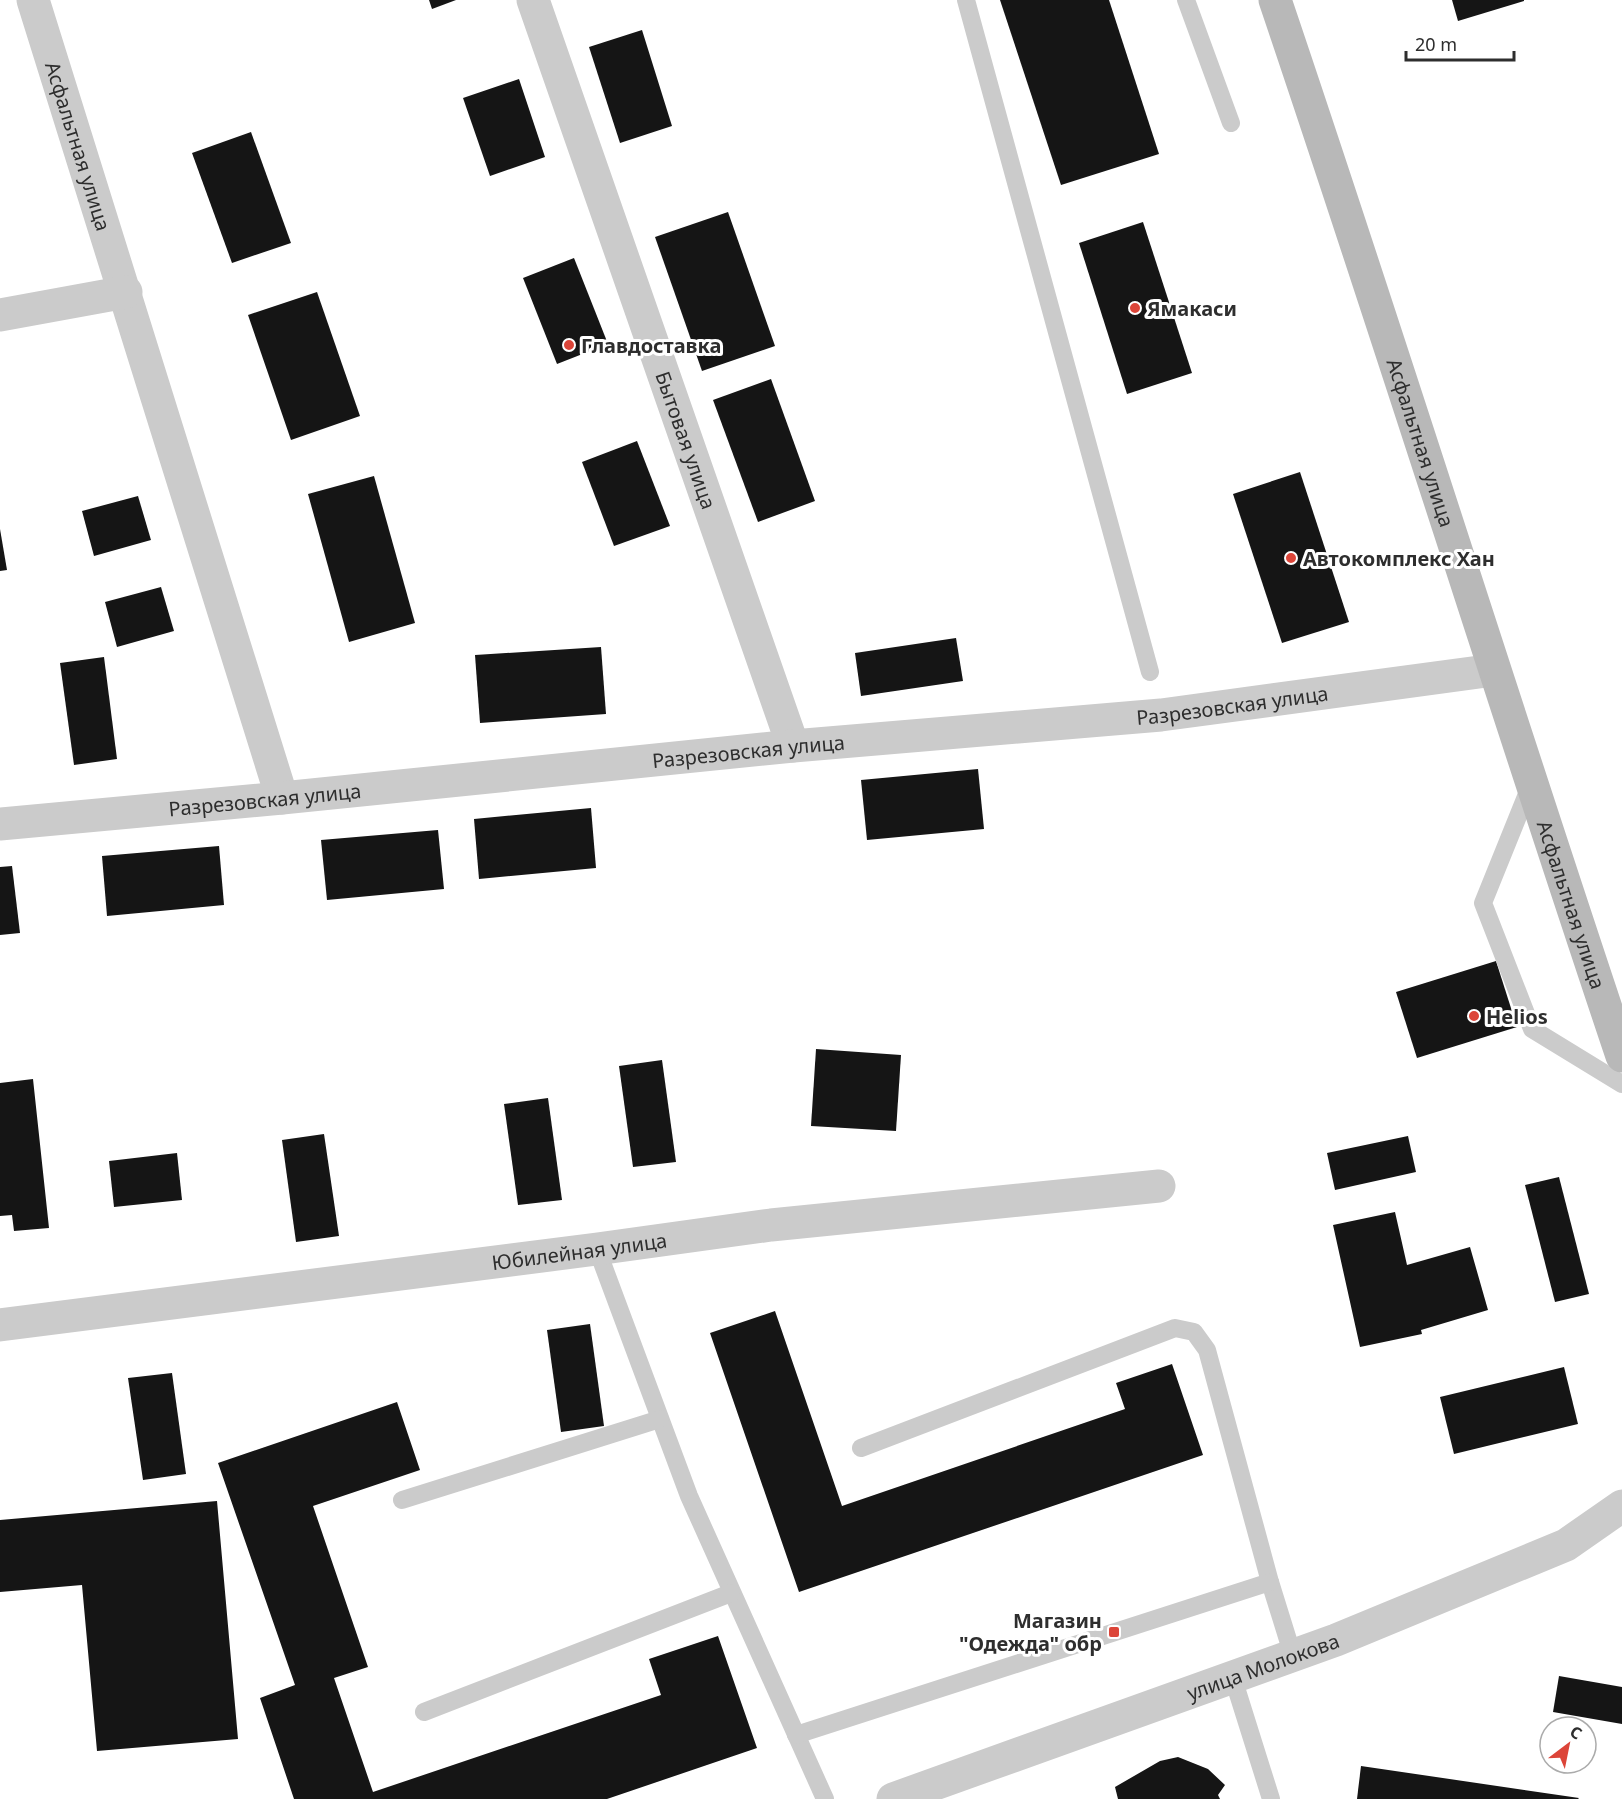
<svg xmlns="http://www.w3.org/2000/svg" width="1622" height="1799" font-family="'Noto Sans',sans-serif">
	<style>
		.building { fill: #151515 }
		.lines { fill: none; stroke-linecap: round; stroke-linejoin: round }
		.service { stroke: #cbcbcb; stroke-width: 18 }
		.minor { stroke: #cbcbcb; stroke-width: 33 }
		.tertiary { stroke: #cbcbcb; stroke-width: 33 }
		.secondary { stroke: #b8b8b8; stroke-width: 33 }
		.poi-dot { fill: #dc4539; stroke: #fff; stroke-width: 2 }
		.labels { text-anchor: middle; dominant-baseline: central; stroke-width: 6; stroke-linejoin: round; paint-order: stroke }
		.street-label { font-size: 20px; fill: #2e2e2e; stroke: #fff }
		.poi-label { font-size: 20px; font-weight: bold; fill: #2e2e2e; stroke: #fff; text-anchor: start }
	</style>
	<rect width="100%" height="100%" fill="#fff"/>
	<g class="building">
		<polygon points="429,0 456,0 432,9"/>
		<polygon points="1000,0 1109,0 1159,154 1061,185"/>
		<polygon points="1452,0 1524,0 1524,1 1458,21"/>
		<polygon points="642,30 672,126 620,143 589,47"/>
		<polygon points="519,79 545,157 490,176 463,98"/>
		<polygon points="251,132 291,243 232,263 192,153"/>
		<polygon points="728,212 775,346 702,371 655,237"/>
		<polygon points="1143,222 1192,373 1127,394 1079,243"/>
		<polygon points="574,258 608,344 557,364 523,278"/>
		<polygon points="317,292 360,416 291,440 248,315"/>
		<polygon points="771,379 815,501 758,522 713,400"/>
		<polygon points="637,441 670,526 614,546 582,462"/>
		<polygon points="1300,472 1349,622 1282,643 1233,494"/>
		<polygon points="374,476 415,623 349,642 308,494"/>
		<polygon points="138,496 151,540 94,556 82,511"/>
		<polygon points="0,529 7,570 0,571"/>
		<polygon points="161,587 174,631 117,647 105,602"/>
		<polygon points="956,638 963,681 861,696 855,653"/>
		<polygon points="601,647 606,714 480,723 475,655"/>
		<polygon points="104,657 117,759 74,765 60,663"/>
		<polygon points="978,769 984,829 867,840 861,780"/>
		<polygon points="591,808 596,868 479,879 474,819"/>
		<polygon points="438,830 444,889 327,900 321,840"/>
		<polygon points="219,846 224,905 107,916 102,856"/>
		<polygon points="12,866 20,933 0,935 0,867"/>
		<polygon points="1496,961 1517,1027 1417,1058 1396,992"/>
		<polygon points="816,1049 901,1055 896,1131 811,1126"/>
		<polygon points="662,1060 676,1162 633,1167 619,1066"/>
		<polygon points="33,1079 49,1228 14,1231 12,1215 0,1216 0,1083"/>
		<polygon points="548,1098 562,1200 518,1205 504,1104"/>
		<polygon points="324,1134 339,1236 296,1242 282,1140"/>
		<polygon points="1408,1136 1416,1172 1335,1190 1327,1153"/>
		<polygon points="177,1153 182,1200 114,1207 109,1161"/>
		<polygon points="1559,1177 1589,1294 1555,1302 1525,1185"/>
		<polygon points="1395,1212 1407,1265 1470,1247 1488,1310 1421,1330 1422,1334 1360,1347 1333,1225"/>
		<polygon points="775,1311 842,1506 1125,1409 1116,1383 1172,1364 1203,1455 799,1592 710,1333"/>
		<polygon points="590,1324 604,1426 561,1432 547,1330"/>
		<polygon points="1564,1367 1578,1424 1454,1454 1440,1397"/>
		<polygon points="172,1373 186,1474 143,1480 128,1378"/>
		<polygon points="397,1402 420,1470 313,1506 368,1667 334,1678 373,1792 661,1695 649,1659 718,1636 757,1748 607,1799 294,1799 260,1698 295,1685 218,1463"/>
		<polygon points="217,1501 238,1739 97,1751 82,1585 0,1592 0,1520"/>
		<polygon points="1559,1676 1622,1687 1622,1724 1553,1712"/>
		<polygon points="1178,1757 1208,1769 1225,1785 1218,1795 1220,1799 1118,1799 1115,1787 1160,1761"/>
		<polygon points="1361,1766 1579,1798 1578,1799 1357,1799"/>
	</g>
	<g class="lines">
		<g class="service">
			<polyline points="966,0 1150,672"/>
			<polyline points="1186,0 1231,123"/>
			<polyline points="1531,784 1483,903 1532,1029 1622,1084"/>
			<polyline points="597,1249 689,1496 825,1799"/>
			<polyline points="861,1448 1175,1328 1194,1332 1207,1350 1270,1582 1293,1656"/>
			<polyline points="402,1500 660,1419"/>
			<polyline points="1233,1678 1271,1799"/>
			<polyline points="424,1712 731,1593"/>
			<polyline points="796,1735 1270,1582"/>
		</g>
		<g class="minor">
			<path id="s1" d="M 33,0 L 282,798"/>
			<path id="s2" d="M 533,0 L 793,746"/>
			<polyline points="0,315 126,292"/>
			<path id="s3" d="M 0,824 L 282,798 L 793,746 L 1161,715 L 1494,670"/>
			<path id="s4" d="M 0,1325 L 597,1249 L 771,1225 L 1159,1186"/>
		</g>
		<path class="tertiary" id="s5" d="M 893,1799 L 1336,1640 L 1566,1545 L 1622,1506"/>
		<path class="secondary" id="s6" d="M 1275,0 C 1394,351 1504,705 1622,1056"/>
	</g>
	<g class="poi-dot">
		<circle cx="1135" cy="308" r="6"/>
		<circle cx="569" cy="345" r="6"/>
		<circle cx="1291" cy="558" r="6"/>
		<circle cx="1474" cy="1016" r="6"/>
		<rect x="1108" y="1626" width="12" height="12" rx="3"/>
	</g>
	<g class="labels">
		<g class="street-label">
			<text stroke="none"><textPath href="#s1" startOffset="153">Асфальтная улица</textPath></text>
			<text stroke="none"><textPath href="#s2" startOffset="466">Бытовая улица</textPath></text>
			<text stroke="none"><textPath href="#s6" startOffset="466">Асфальтная улица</textPath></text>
			<text stroke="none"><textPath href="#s3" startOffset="1238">Разрезовская улица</textPath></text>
			<text stroke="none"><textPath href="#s3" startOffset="752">Разрезовская улица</textPath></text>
			<text stroke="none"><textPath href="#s3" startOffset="266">Разрезовская улица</textPath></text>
			<text stroke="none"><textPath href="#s6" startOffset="952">Асфальтная улица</textPath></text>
			<text stroke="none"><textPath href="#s4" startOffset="584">Юбилейная улица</textPath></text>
			<text stroke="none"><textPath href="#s5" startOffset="393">улица Молокова</textPath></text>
		</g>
		<g class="poi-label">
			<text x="1147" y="308">Ямакаси</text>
			<text x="581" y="345">Главдоставка</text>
			<text x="1303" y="558">Автокомплекс Хан</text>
			<text x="1486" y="1016">Helios</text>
			<text x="1102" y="1620" text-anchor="end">Магазин<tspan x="1102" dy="23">"Одежда" обр</tspan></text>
		</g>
	</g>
	<g transform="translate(1568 1745) rotate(32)"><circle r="28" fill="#ffffff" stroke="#ababab" stroke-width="1.5"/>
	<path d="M0-4.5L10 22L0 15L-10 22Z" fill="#dc4539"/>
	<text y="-9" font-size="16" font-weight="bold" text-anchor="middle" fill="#2e2e2e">С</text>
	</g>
	<path d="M1406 51v9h108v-9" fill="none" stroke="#2e2e2e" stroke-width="3"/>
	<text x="1415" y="51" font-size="18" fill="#2e2e2e" stroke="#ffffff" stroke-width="4.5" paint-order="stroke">20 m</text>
</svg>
